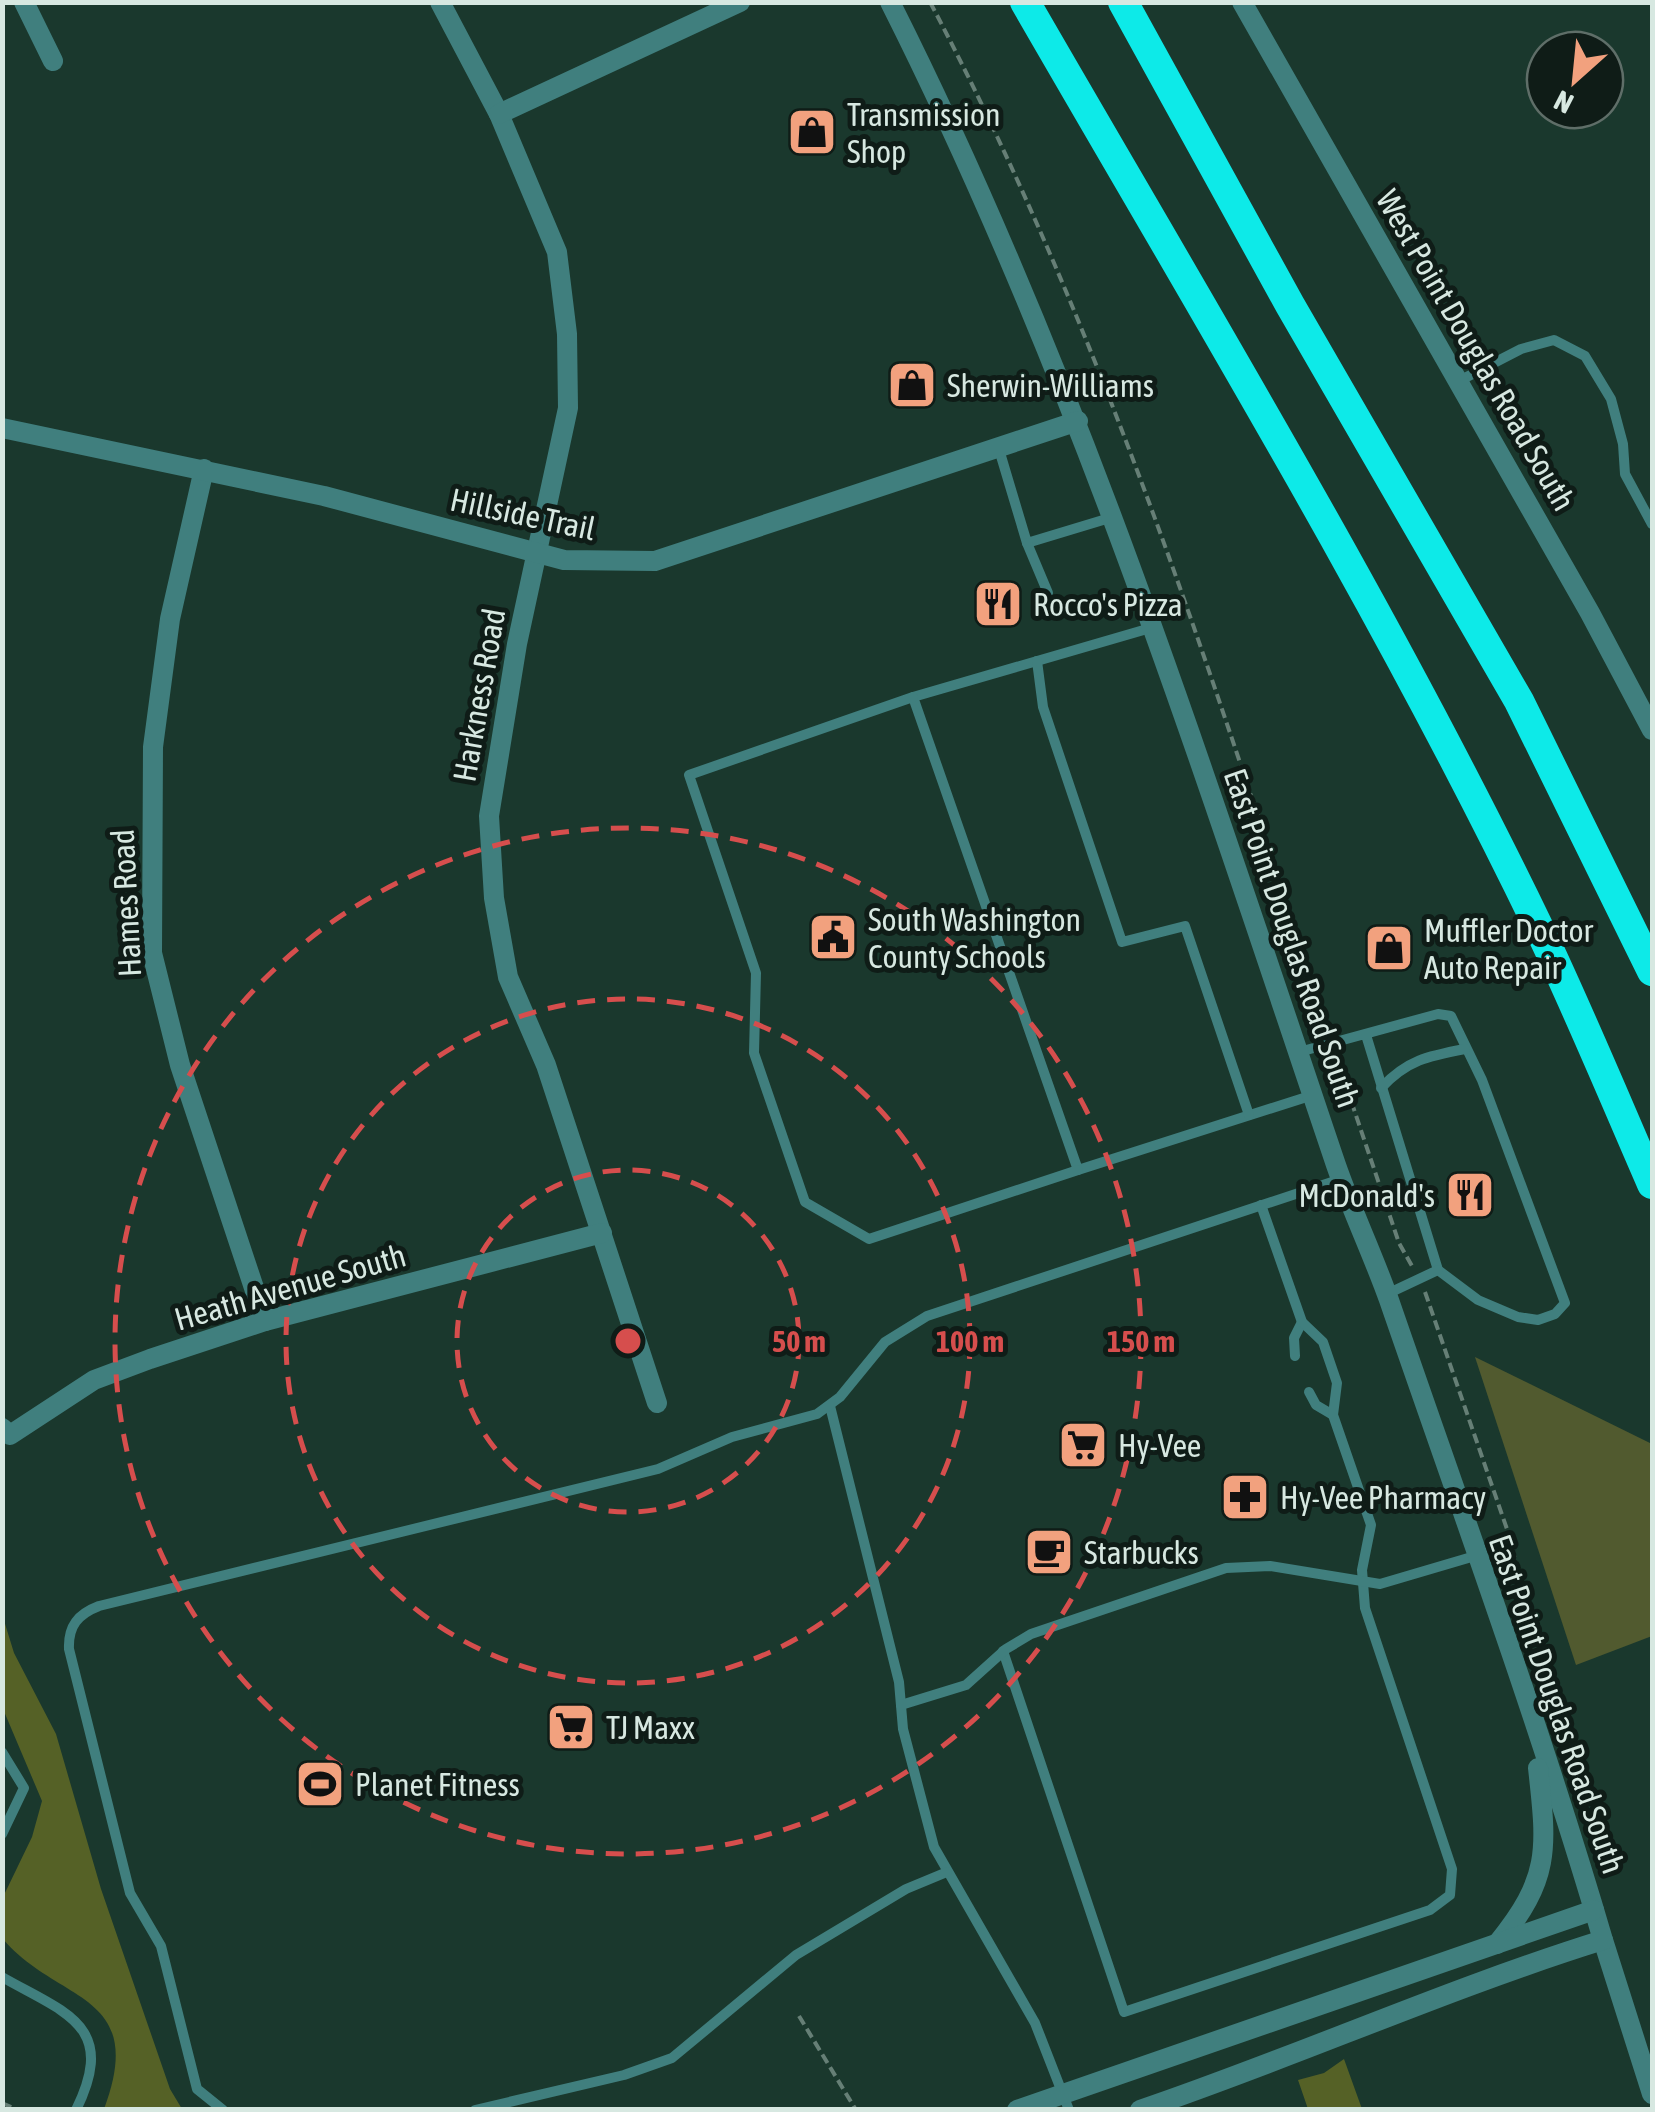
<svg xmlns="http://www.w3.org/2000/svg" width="1655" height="2112" font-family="'Asap Condensed',sans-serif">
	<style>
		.green { fill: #515a2f }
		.forest { fill: #556126 }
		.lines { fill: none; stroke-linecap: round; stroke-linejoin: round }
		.path { stroke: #667f76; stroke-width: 4; stroke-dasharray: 10 5; stroke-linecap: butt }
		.service { stroke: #407f7e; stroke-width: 10 }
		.minor { stroke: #407f7e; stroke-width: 20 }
		.tertiary { stroke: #407f7e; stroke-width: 20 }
		.motorway { stroke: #0deae8; stroke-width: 30 }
		.ring { fill: none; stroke: #d64e4d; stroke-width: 5; stroke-dasharray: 18 12 }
		.labels { text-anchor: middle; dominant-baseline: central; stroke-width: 10; stroke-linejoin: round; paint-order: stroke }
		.poi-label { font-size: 32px; fill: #d7e8e1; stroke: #0f1c17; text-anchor: start }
		.street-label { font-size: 32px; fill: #d7e8e1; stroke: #0f1c17 }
		.centre { fill: #d64e4d; stroke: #0f1c17; stroke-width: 5 }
		.ring-label { font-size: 30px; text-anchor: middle; font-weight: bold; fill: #d64e4d; stroke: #0f1c17; stroke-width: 10; stroke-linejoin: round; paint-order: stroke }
	</style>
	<rect width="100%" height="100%" fill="#1a382d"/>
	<polygon class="green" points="1475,1357 1652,1444 1652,1636 1576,1665"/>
	<g class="forest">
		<path d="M 2,1614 L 14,1653 L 56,1734 L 101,1889 L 170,2089 L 182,2109 L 104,2109 C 148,1991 58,2004 3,1939 L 3,1897 L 32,1837 L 42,1801 L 3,1709 Z"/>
		<polygon points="1344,2059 1362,2109 1308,2109 1298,2080 1324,2073"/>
	</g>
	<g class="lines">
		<g class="path">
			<path d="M 930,2 C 1102,328 1213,677 1326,1026"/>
			<polyline points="1337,1059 1399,1243 1412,1266"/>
			<polyline points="1425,1292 1508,1532 1546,1678"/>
			<polyline points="799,2016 856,2110"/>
			<polyline points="2,2103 18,2110"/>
		</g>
		<g class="service">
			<polyline points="1459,381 1521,349 1554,340 1585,356 1611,399 1623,444 1625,474 1652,524"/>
			<polyline points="998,446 1027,543 1113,517"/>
			<polyline points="1027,543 1048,593"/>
			<polyline points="1154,627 913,697 1078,1170 1313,1095"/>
			<polyline points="1037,661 1043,707 1122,942 1185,926 1249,1115"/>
			<polyline points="913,697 689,775 756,973 754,1053 805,1202 869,1239 1078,1170"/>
			<polyline points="1299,1052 1438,1014 1451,1016 1482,1080 1565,1303 1555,1314 1538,1320 1518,1317 1478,1300 1438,1270 1366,1035"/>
			<path d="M 1381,1088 C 1407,1060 1428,1056 1465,1049"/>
			<polyline points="1387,1294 1438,1270"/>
			<polyline points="1295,1356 1294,1338 1302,1322"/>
			<polyline points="1309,1392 1316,1405 1333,1415"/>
			<polyline points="830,1406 899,1682 903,1729 934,1847 1035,2023 1069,2110"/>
			<polyline points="1003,1651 1124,2012 1430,1910 1450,1895 1452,1869 1365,1608 1362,1570 1371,1525 1333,1415 1337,1383 1323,1342 1302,1322 1261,1205"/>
			<polyline points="901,1705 966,1685 1006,1649 1031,1634 1226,1568 1270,1566 1380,1584 1475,1556"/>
			<polyline points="2,1752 24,1788 2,1834"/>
			<path d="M 2,1977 C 65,2013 118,2025 76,2110"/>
			<path d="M 223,2110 L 197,2089 L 161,1946 L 130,1893 L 69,1649 C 68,1626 78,1614 99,1606 L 658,1469 L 732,1437 L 817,1414 L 840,1397 L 885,1342 L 927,1316 L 1341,1179"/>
			<polyline points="475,2110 624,2075 672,2058 796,1955 906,1889 947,1872"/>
		</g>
		<g class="minor">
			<polyline points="24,2 53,61"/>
			<polyline points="440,2 499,114 557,252 567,334 568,408 517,644 489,816 494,898 508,977 546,1065 657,1403"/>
			<polyline points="499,114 740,2"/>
			<polyline points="204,469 170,619 153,747 152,953 180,1065 265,1321"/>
			<polyline points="2,1428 10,1435 94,1380 150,1359 265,1321 602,1233"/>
			<polyline points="1603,1940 1652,2094"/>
		</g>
		<g class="tertiary">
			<path d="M 890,2 C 1078,375 1203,771 1336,1165 C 1352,1211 1373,1255 1389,1300 C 1462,1512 1540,1725 1603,1940 C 1446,1989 1296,2057 1140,2110"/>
			<polyline points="1242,2 1590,613 1652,730"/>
			<polyline points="2,428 324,496 564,560 655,561 1078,421"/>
			<path d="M 1497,1944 C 1551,1878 1547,1849 1538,1768"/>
			<polyline points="1017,2110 1594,1910"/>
		</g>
		<g class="motorway">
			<path d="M 1025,2 C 1201,307 1386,611 1539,928 C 1579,1012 1615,1099 1652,1184"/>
			<polyline points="1123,2 1290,305 1519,701 1652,971"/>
		</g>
	</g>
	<g class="ring">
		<circle cx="628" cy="1341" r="171"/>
		<circle cx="628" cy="1341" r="342"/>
		<circle cx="628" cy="1341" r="513"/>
	</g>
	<defs>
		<g id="shop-square" transform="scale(2.5)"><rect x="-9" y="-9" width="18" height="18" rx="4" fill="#f2a17e" stroke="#0f1c17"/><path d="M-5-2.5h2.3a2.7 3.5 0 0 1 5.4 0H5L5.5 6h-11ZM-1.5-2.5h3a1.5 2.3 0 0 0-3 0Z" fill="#111"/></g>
		<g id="restaurant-square" transform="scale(2.5)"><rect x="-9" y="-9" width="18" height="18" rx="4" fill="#f2a17e" stroke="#0f1c17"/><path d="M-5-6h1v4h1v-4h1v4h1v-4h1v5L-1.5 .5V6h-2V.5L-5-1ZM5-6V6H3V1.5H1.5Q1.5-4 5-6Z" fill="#111"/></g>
		<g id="civic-square" transform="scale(2.5)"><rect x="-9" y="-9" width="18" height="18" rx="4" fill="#f2a17e" stroke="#0f1c17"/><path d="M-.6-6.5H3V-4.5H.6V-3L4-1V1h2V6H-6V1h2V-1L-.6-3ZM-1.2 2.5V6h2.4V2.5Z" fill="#111"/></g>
		<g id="supermarket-square" transform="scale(2.5)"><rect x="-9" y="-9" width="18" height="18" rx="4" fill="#f2a17e" stroke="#0f1c17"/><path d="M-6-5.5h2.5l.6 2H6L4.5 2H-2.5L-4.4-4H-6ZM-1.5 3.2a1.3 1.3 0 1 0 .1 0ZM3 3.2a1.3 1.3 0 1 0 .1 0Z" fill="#111"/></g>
		<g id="pharmacy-square" transform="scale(2.5)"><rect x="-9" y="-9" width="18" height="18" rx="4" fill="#f2a17e" stroke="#0f1c17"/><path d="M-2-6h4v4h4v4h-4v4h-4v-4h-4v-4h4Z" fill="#111"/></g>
		<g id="cafe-square" transform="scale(2.5)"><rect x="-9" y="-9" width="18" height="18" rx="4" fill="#f2a17e" stroke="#0f1c17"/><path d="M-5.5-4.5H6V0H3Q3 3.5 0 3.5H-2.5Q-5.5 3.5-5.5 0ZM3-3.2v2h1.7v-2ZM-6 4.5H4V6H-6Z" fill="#111"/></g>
		<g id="stadium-square" transform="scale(2.5)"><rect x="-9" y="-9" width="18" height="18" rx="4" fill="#f2a17e" stroke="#0f1c17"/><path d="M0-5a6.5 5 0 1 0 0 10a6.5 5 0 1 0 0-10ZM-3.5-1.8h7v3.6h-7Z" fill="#111"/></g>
	</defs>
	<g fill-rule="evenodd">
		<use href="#shop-square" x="812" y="132"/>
		<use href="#shop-square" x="912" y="385"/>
		<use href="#restaurant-square" x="998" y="604"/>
		<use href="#civic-square" x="833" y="937"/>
		<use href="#shop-square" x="1389" y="948"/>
		<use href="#restaurant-square" x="1470" y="1195"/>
		<use href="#supermarket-square" x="1083" y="1445"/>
		<use href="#pharmacy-square" x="1245" y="1497"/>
		<use href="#cafe-square" x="1049" y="1552"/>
		<use href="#supermarket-square" x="571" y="1727"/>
		<use href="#stadium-square" x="320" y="1784"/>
	</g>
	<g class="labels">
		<g class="poi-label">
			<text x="847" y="114">Transmission<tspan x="847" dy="37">Shop</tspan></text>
			<text x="947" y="385">Sherwin-Williams</text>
			<text x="1033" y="604">Rocco's Pizza</text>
			<text x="868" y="919">South Washington<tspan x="868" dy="37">County Schools</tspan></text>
			<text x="1424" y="930">Muffler Doctor<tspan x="1424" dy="37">Auto Repair</tspan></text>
			<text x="1435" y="1195" text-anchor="end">McDonald's</text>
			<text x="1118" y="1445">Hy-Vee</text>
			<text x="1280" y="1497">Hy-Vee Pharmacy</text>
			<text x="1084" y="1552">Starbucks</text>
			<text x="606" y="1727">TJ Maxx</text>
			<text x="355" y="1784">Planet Fitness</text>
		</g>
		<g class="street-label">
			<text transform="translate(1476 350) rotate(60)">West Point Douglas Road South</text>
			<text transform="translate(523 514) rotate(12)">Hillside Trail</text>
			<text transform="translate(479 695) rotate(-80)">Harkness Road</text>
			<text transform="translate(126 903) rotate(-93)">Hames Road</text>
			<text transform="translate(1292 938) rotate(71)">East Point Douglas Road South</text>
			<text transform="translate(290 1287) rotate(-16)">Heath Avenue South</text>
			<text transform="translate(1557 1704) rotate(71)">East Point Douglas Road South</text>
		</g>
	</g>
	<circle cx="628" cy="1341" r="15" class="centre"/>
	<g class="ring-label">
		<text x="799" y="1352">50 m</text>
		<text x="970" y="1352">100 m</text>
		<text x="1141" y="1352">150 m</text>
	</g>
	<rect width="1655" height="2112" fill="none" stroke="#d7e8e1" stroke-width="10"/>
	<g transform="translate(1575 80) rotate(207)"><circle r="48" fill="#0f1c17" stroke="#5f6e68" stroke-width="2.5"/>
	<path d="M0-8L18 38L0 25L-18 38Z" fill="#f2a17e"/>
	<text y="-15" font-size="28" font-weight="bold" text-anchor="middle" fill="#d7e8e1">N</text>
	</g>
</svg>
